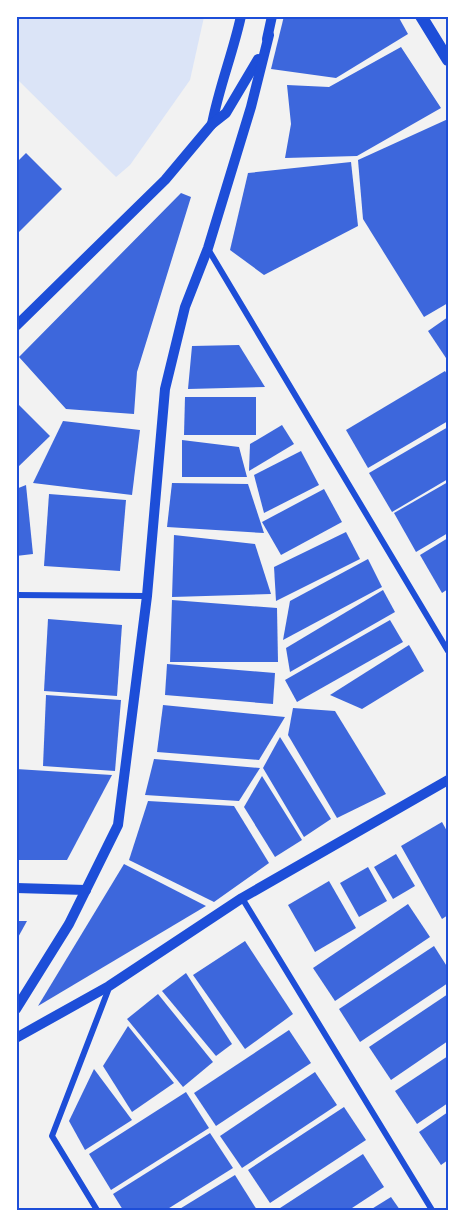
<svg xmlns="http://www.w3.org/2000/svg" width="465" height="1227" font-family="'Source Sans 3',sans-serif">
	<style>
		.green { fill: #dbe4f7 }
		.building { fill: #3d67dc }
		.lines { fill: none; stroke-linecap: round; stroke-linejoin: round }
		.minor { stroke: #1d4ed8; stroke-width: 6 }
		.tertiary { stroke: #1d4ed8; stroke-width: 10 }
		.secondary { stroke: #1d4ed8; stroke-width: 12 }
		.neatline { fill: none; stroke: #1d4ed8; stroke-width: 2 }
	</style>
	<rect width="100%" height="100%" fill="#f2f2f2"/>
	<polygon class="green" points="16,17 204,17 190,80 130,165 116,177 17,79"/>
	<g class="building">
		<polygon points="284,16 398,16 408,34 336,78 271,69"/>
		<polygon points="401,47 441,108 357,156 285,158 291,124 287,85 329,87"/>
		<polygon points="448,119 448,303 424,317 363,219 358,160"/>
		<polygon points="26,153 62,189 16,235 16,163"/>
		<polygon points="351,162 358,226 264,275 230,250 248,173"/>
		<polygon points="181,193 191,197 137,372 134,414 66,409 19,357"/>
		<polygon points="448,317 448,361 428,331"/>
		<polygon points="239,345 265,387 188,389 192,346"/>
		<polygon points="445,371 448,376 448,421 368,468 346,430"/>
		<polygon points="185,397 256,397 256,435 184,435"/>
		<polygon points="16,402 50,436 16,469"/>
		<polygon points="63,421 140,430 132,495 33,483"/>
		<polygon points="282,425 294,444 249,471 250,444"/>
		<polygon points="448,427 448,479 392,512 369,473"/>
		<polygon points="182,440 239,447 247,477 182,477"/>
		<polygon points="301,451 319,485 264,513 254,475"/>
		<polygon points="448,482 448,533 416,552 394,513"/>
		<polygon points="172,483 248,484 264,533 167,527"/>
		<polygon points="26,485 33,554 16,556 16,489"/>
		<polygon points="324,489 342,522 281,555 262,522"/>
		<polygon points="49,494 126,500 120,571 44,566"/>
		<polygon points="346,532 360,559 276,601 274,567"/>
		<polygon points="174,535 255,544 271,594 172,597"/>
		<polygon points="448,538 448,589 442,593 420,555"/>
		<polygon points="368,559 382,587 283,640 290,601"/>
		<polygon points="383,590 395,612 290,672 286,648"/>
		<polygon points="172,600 277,608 278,662 170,662"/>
		<polygon points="48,619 122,625 117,696 44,691"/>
		<polygon points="390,620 403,642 297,702 285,680"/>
		<polygon points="409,645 424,671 362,709 330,695"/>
		<polygon points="167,664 275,673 273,704 165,695"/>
		<polygon points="46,695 121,700 115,771 43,766"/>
		<polygon points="163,705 285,717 259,760 157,752"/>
		<polygon points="293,708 335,711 386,794 337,818 288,735"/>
		<polygon points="280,737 331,819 304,837 263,768"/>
		<polygon points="154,759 260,768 239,801 145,795"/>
		<polygon points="16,769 112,775 67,860 16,860"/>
		<polygon points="262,776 302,840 275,857 244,807"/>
		<polygon points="148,801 234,806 269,863 214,902 129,860"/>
		<polygon points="442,822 448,833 448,915 442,919 401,846"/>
		<polygon points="396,854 415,886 393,899 374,867"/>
		<polygon points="124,864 206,906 38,1006"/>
		<polygon points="368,867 387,901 359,917 340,883"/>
		<polygon points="329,881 356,928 315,952 288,905"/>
		<polygon points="408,904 430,937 335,1001 313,968"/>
		<polygon points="16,921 27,921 16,941"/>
		<polygon points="245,941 293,1014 245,1049 193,975"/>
		<polygon points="434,946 448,968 448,983 360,1042 339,1009"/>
		<polygon points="186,973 232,1044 216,1056 162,991"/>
		<polygon points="158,994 213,1062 183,1087 127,1019"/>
		<polygon points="448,994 448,1041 391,1080 369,1047"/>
		<polygon points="128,1026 174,1083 132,1112 103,1066"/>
		<polygon points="289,1030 311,1063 216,1126 194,1093"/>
		<polygon points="448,1056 448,1103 417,1124 395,1091"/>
		<polygon points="94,1069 132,1120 85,1150 69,1121"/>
		<polygon points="315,1072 337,1105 242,1168 220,1136"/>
		<polygon points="186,1092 209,1128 111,1190 89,1154"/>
		<polygon points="344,1107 366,1140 270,1203 248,1170"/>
		<polygon points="448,1112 448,1160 441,1165 419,1132"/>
		<polygon points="210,1133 233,1168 166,1210 123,1210 113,1194"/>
		<polygon points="363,1154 384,1187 349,1210 277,1210"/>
		<polygon points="235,1175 257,1210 178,1210"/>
		<polygon points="391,1197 400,1210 370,1210"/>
	</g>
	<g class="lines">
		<g class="minor">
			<polyline points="208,249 448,651"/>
			<polyline points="16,595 147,596"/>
			<polyline points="242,898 432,1210"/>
			<polyline points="97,1210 52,1136 109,988"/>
		</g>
		<g class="tertiary">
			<polyline points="267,39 272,16"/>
			<path d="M 212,124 C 219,87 233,53 241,16"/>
			<polyline points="16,326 165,180 212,124 226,113 258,59"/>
			<polyline points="16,888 86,890"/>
			<polyline points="16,1009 69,924 118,825 147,596 165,389 185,307 208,248 251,107 269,35"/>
			<polyline points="16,1038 109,986 242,898 448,780"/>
		</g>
		<polyline class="secondary" points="421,16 448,60"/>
	</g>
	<rect width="465" height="1227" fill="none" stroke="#ffffff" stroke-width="36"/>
	<rect x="18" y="18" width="429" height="1191" class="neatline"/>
</svg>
